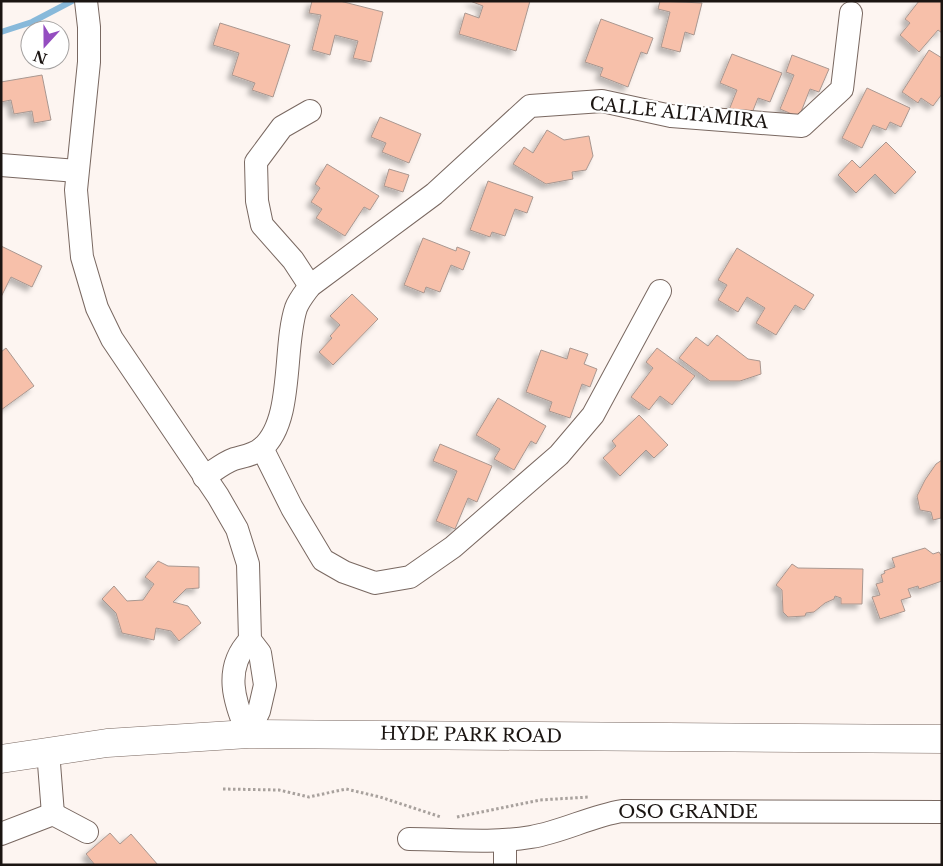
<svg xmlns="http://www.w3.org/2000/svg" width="943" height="866" font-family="'Libre Baskerville',serif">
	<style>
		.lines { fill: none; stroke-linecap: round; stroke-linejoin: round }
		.stream { stroke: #88b9da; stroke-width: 6 }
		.building { fill: #f7c0aa; stroke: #a99790; filter: url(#shadow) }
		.minor-casing { stroke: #796861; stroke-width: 24 }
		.secondary-casing { stroke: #796861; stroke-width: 29 }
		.path { stroke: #a8a19d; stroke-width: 3; stroke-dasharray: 2.5 2.5; stroke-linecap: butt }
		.minor { stroke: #fff; stroke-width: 22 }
		.secondary { stroke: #fff; stroke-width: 28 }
		.labels { text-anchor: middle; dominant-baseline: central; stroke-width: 4.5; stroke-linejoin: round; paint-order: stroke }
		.street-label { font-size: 18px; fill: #1b1512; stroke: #fff }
	</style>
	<defs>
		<filter id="shadow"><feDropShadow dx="-4.5" dy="4.5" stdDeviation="2.5" flood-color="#0004"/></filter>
	</defs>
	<rect width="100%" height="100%" fill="#fdf5f1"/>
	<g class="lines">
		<polyline class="stream" points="1,32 32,22 72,1"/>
	</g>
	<g class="building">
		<polygon points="312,1 340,1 383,12 371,62 353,58 358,41 335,35 330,55 312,50 321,15 309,13"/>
		<polygon points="530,1 516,51 459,34 465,13 479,18 483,6 470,1"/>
		<polygon points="660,1 702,3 694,35 685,32 680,52 661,47 670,12 658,9"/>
		<polygon points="919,1 942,1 942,33 938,30 919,52 900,35 910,23 905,19"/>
		<polygon points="601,19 653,38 647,54 641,52 628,87 600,76 603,68 585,62"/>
		<polygon points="220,23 290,45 273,97 252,90 255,83 232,75 239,53 213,45"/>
		<polygon points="929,50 942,58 942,94 933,106 921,98 918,103 902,92"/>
		<polygon points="732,54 782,73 770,102 758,98 750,118 729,110 737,90 720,83"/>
		<polygon points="792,55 829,69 819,92 810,89 799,117 780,109 794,75 786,72"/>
		<polygon points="42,75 51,120 34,123 32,111 14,114 11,100 1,102 1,82"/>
		<polygon points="867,88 910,108 901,127 890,122 886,130 873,125 862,148 842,138"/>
		<polygon points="380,117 421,134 409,163 382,152 386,143 371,137"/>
		<polygon points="547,130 564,140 589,136 593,156 586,170 572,172 573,179 546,184 513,164 524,147 533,153"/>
		<polygon points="886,142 916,172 895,194 875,174 856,193 838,175 852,160 860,168"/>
		<polygon points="327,164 379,196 370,210 364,207 345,236 316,218 322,209 311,202 320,188 315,184"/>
		<polygon points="389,169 409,175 403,192 384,186"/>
		<polygon points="488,181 533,197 527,213 515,209 505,236 492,232 490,237 470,230"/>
		<polygon points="423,238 456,251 457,247 470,252 463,270 451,265 440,292 426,287 424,293 404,285"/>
		<polygon points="1,246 42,266 32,287 11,277 1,297"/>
		<polygon points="737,248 814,295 804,310 795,305 776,335 756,323 765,308 747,297 738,312 718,300 727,285 718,280"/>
		<polygon points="352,294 378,319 333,365 319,352 332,338 330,336 340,325 330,316"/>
		<polygon points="717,335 748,359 760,361 761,374 740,381 710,381 679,358 696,337 708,346"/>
		<polygon points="6,348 34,386 1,410 1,352"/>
		<polygon points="570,348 588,354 584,364 597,369 590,387 582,384 570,418 549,411 552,402 526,392 541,350 567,359"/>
		<polygon points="657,348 695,376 672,405 660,396 649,410 631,397 653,368 646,362"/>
		<polygon points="498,398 546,426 536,444 531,441 514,470 494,459 500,449 476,435"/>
		<polygon points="639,415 668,445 654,458 646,450 620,476 603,458 616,446 612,441"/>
		<polygon points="440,444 492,466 477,502 468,498 455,529 436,521 457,471 433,461"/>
		<polygon points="942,460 941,518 933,520 931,512 920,510 917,496 925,480 936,464"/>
		<polygon points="925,548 933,554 939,552 942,557 942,581 919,589 918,586 908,589 911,597 901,600 905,611 880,619 872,597 880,595 876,584 883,582 881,575 885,573 884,571 895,567 892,558"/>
		<polygon points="158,561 168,566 199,567 199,588 186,589 173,602 188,606 201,623 179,641 171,631 156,628 154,640 122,633 116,613 102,599 114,586 127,601 143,600 154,584 145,577"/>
		<polygon points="792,564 798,568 863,569 862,604 841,604 841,598 835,596 834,599 825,603 814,612 806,613 805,616 788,617 783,612 782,590 776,585"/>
		<polygon points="110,833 120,844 131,834 158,865 95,865 86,854"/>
	</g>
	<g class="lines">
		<g class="minor-casing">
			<g id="minor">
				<polyline points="86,1 89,27 89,62 76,190 82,257 97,308 112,339 218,496 237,529 248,564 250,640 260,653 265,685 259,711 248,734"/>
				<polyline points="1,165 77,171"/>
				<polyline points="310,286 293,260 262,225 257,201 256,162 282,127 310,111"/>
				<polyline points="262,448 292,508 323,560 344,572 375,583 410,577 453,547 559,455 593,415 660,291"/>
				<path d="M 204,477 C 214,471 223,463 234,459 C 244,456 254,455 262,448 C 294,421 283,347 296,308 C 299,300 305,293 310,286 L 434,194 L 530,106 L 602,101 L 671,116 L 802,126 L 842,89 L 851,13"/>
				<path d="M 248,734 C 234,702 223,668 250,640"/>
				<polyline points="48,751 53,814"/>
				<polyline points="1,834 53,814 87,832"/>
				<path d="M 409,839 C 448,839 491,844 531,837 C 562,832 591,816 622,811 L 942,812"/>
				<polyline points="505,840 505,865"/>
			</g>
		</g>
		<g class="secondary-casing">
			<polyline id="secondary" points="1,759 107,743 248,734 942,739"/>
		</g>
		<g class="path">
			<polyline points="223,789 279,790 309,797 346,789 380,797 441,817"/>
			<polyline points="457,817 540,800 589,797"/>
		</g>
		<use href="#minor" class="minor"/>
		<use href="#secondary" class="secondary"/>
	</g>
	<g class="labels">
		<g class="street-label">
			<text transform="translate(679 113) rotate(6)">CALLE ALTAMIRA</text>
			<text transform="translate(471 735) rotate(1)">HYDE PARK ROAD</text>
			<text x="688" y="812">OSO GRANDE</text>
		</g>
	</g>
	<rect width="943" height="866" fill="none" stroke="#1b1512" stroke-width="5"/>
	<g transform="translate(45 45) rotate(201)"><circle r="24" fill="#ffffff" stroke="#a4a1a0"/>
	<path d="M0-4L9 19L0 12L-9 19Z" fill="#944dc0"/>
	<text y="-8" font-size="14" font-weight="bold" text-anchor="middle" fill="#1b1512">N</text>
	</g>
</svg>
